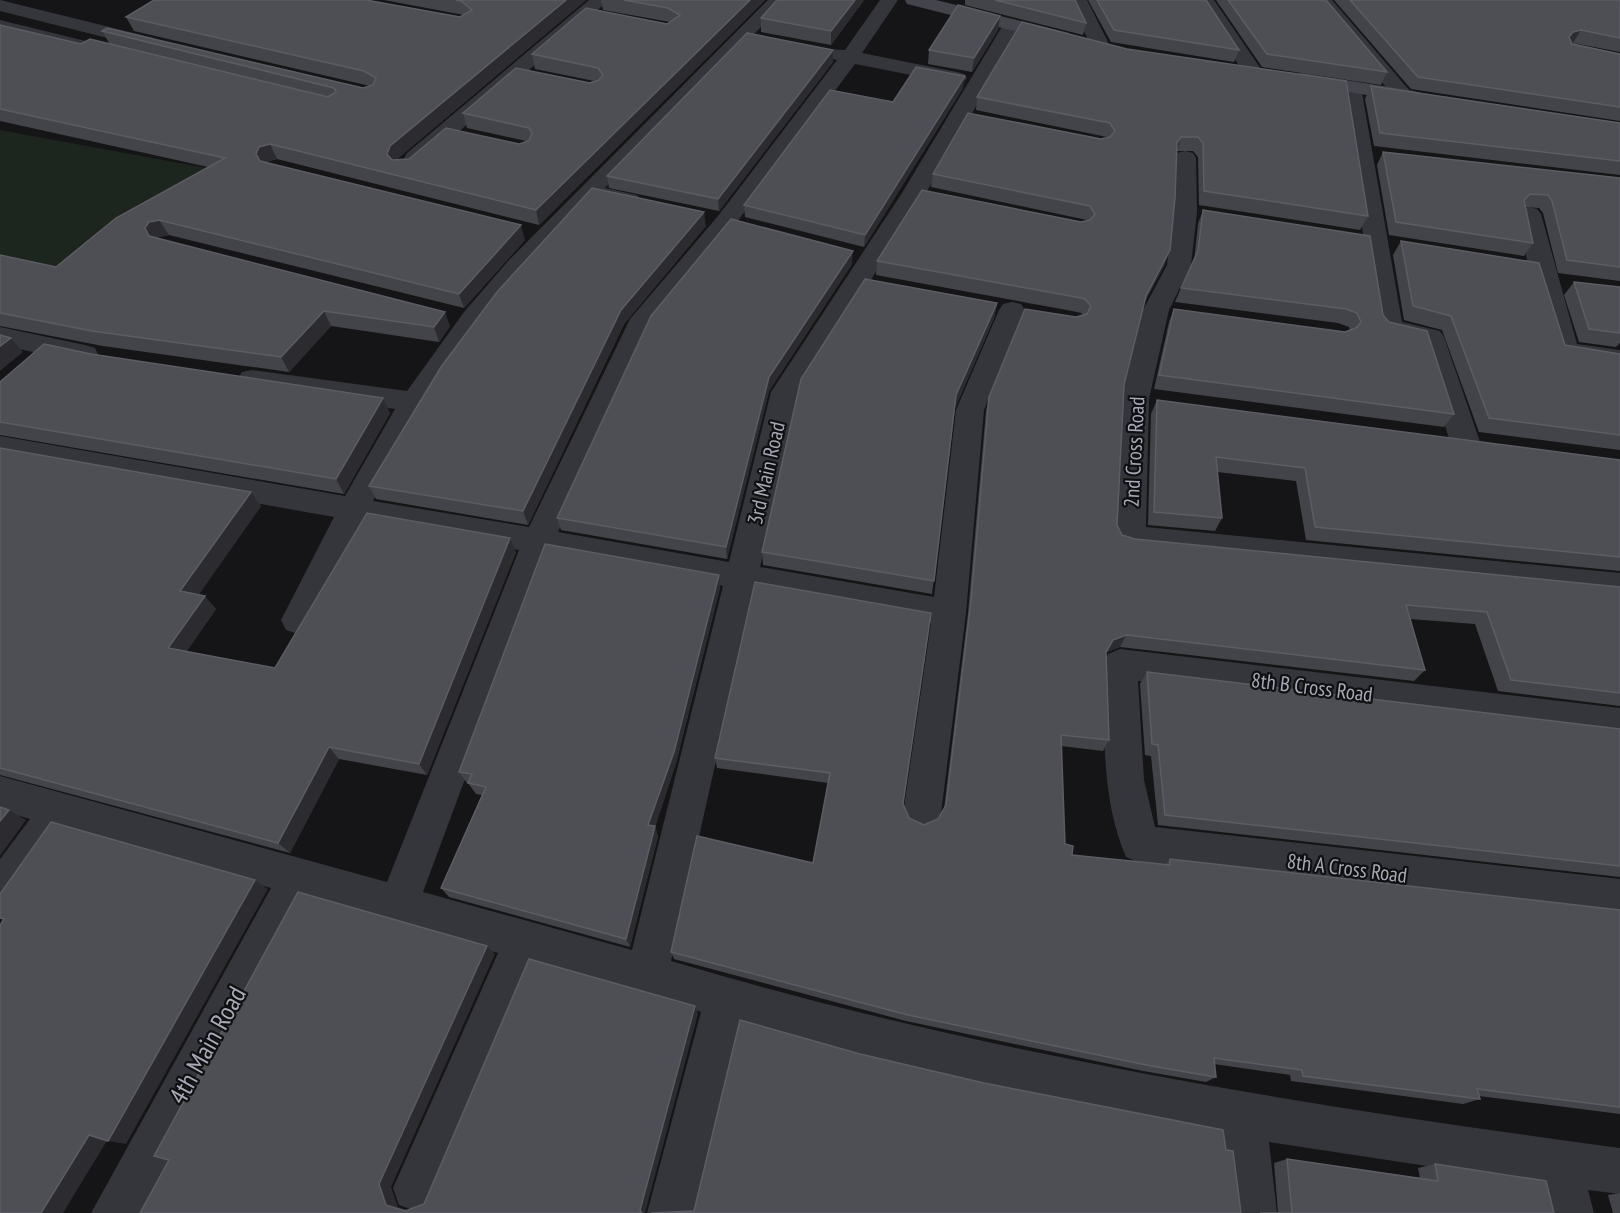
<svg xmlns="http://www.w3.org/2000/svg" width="1620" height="1213" font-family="'PT Sans Narrow',sans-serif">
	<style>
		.green { fill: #1c251e }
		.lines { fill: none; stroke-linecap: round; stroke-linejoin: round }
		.lane { fill: #35353c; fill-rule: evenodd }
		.street { fill: #35353c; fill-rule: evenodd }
		.secondary { fill: #43444c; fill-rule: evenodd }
		.wall { fill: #434449 }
		.shaded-wall { fill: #2c2c30 }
		.building { fill: #4e4f55; stroke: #5c5d64; stroke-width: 1.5 }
		.labels { text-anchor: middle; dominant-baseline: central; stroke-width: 4.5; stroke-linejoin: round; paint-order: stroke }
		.street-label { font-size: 21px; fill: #a6a9b7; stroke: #100f11 }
		.near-street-label { font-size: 26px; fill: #a6a9b7; stroke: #100f11 }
	</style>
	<rect width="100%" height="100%" fill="#151416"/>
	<polygon class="green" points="0,130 223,171 59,278 0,265"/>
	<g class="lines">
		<polygon class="lane" points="0,20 110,47 111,49 106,52 0,26"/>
		<g class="street">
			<polygon points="0,0 154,38 157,42 147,48 0,11"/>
			<polygon points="589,0 609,0 423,163 407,163 404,158 407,153"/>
			<path d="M 768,0 L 787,0 L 605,188 L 637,195 L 641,200 L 637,205 L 629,207 L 594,200 C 504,289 431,388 373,501 L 529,527 L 630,319 L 718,216 L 837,60 L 824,57 L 821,53 L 824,49 L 845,50 L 880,0 L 898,0 L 862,53 L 957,72 L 964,74 L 967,78 L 964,82 L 957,84 L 855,64 L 734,226 L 651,328 L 558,532 L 729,562 L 771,392 L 902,193 L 1003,25 L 1013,19 L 1020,21 L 1023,25 L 926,193 L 799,393 L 760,567 L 934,597 L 956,410 L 999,310 L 1003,304 L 1012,302 L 1021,304 L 1025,310 L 984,410 L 966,613 L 941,814 L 935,827 L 922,832 L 909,827 L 903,814 L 931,623 L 754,592 L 671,961 C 982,1054 1300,1105 1620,1148 L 1620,1194 L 1588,1190 L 1594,1213 L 1546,1213 L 1539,1183 L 1269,1142 L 1277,1213 L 1229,1213 L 1222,1134 C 1060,1105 898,1073 740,1024 L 695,1213 L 647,1213 L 701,1012 L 535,964 L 433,1205 L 416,1211 L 399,1205 L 393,1188 L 498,953 L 309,899 L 141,1213 L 91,1213 L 271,888 L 67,830 L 14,906 L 0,912 L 0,859 L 30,819 L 0,810 L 0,776 L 387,882 L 519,550 L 362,522 L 310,630 L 298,634 L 286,630 L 281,620 L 334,517 L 0,458 L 0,436 L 345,496 L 395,409 L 252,388 L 242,386 L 238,379 L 242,372 L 252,370 L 407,391 L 464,312 L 509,260 ZM 548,555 L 723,586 L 632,950 L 423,892 Z"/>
			<polygon points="1069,0 1087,0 1110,46 1107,50 1093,50"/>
			<polygon points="1196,0 1214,0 1263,72 1260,76 1246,76"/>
			<polygon points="1313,0 1332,0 1410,91 1413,95 1410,99 1396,99"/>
			<polygon points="1351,81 1358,83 1361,87 1402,322 1440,331 1444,337 1480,442 1475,449 1465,452 1455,449 1450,442 1420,343 1381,334 1377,328 1341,87 1344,83"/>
			<polygon points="1185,151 1193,153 1196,158 1197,212 1191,265 1169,310 1149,399 1146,527 1620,573 1620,599 1130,550 1119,547 1114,538 1121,399 1143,310 1167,265 1173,212 1174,158 1177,153"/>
			<polygon points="1529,207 1537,209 1541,214 1577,344 1620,350 1620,368 1556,358 1553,352 1532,282 1517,214 1521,209"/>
			<polygon points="0,327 85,345 95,348 98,354 95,360 85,363 0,345"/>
			<path d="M 1120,649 L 1620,708 L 1620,740 L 1138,681 L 1144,780 L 1155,827 L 1620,879 L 1620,919 L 1140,863 L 1126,857 C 1100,797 1105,728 1103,664 L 1108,654 Z"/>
		</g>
		<g class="secondary">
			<polygon points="905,0 936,0 1069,33 1072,37 1062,43 907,4"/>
			<polygon points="1302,73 1414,91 1421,93 1424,97 1421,101 1414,103 1295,83 1292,79 1295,75"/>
		</g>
	</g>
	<g class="wall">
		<polygon points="384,0 586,0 397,159 409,159 519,144 526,141 467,128 463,113 594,81 535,69 532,54 667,24 670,22 603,10 601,0 765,0 539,225 277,159 266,162 525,240 464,308 169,235 159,237 157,238 450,326 439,342 331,326 289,372 103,346 0,326 0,255 56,267 208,167 0,121 0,25 81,44 109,43 102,31 363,88 370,86 134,31 126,17 460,17 464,15"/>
		<polygon points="777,0 864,0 831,45 761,32 761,18"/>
		<polygon points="965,0 1075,0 1086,23 1083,35 965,5"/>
		<polygon points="1088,0 1206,0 1239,50 1234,62 1111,42"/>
		<polygon points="1216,0 1326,0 1387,72 1381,85 1262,67"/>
		<polygon points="1334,0 1620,0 1620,52 1573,43 1572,43 1620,54 1620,121 1411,89"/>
		<polygon points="1000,16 998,30 972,72 928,64 929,50"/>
		<polygon points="1022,22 1368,216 1360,230 1199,205 1198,157 1193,151 1177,151 1176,152 1165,264 1143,305 1124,385 1117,525 1122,535 1135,539 1620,587 1620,706 1498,691 1475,624 1410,619 1425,670 1414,681 1120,647 1107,652 1106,653 1109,740 1103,751 1061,746 1065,844 1072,855 1165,865 1170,859 1620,910 1620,1114 1479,1096 1480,1099 1463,1104 1291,1081 1290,1075 1214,1064 1216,1077 1206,1082 1143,1071 906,1021 674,959 671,952 813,863 828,783 717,768 715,758 755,582 903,804 909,818 924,825 938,819 944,809 968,613 986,411 989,397 1076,317 1083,315 1081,313 1072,311 876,275 877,261 1087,221 1087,220 931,187 933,174 1107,138 1107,137 976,110 977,97"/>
		<polygon points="833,50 833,62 719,211 609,188 607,176"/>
		<polygon points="1371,86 1620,123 1620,175 1374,146 1365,99"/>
		<polygon points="963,88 864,247 745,217 744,205 893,102"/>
		<polygon points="1383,152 1620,178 1620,281 1558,273 1543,213 1539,208 1525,207 1533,243 1524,256 1389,235 1377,165"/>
		<polygon points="1203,210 1383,315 1454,414 1444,427 1154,389 1169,322 1174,309 1345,332 1350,330 1349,327 1338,323 1175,302 1181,288 1194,261 1198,224"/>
		<polygon points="706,226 624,324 528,525 376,499 369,486"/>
		<polygon points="1401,241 1565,345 1620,354 1620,450 1479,432 1442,330 1404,320 1393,255"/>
		<polygon points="852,264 769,391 727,559 561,530 557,518"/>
		<polygon points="1574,282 1620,287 1620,343 1616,347 1579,342 1564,295"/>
		<polygon points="997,303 994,318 955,408 932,594 763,565 762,552"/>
		<polygon points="0,382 390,413 344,494 0,435"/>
		<polygon points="1157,400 1620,460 1620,571 1306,540 1296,481 1217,472 1222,518 1215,531 1148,525 1151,414"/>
		<polygon points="0,448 251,492 261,506 199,594 216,609 186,652 275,668 516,552 427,775 339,759 290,853 0,775"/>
		<polygon points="720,588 676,763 655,827 658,836 630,947 449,897 441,888 482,795 476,794 468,783 466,782 459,772"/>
		<polygon points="1147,672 1620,729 1620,877 1158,825 1151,756 1145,755 1140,684"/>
		<polygon points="1287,1159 1420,1178 1418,1168 1435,1164 1554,1213 1278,1213 1274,1163"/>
		<polygon points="1620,1193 1620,1213 1613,1213 1608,1195"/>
	</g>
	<g class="shaded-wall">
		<polygon points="566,0 586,0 396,160 392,168 387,154 390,146"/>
		<polygon points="750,0 765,0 539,225 536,210"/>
		<polygon points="855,0 864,0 831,45 831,31"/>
		<polygon points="1000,16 998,30 972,72 974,58"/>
		<polygon points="1581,30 1573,43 1565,45 1569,37 1573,32"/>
		<polygon points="833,50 833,62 719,211 718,199"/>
		<polygon points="965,76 963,88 864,247 865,235"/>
		<polygon points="1181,137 1177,151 1172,157 1177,143"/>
		<polygon points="270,144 277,159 266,162 263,169 256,154 259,147"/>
		<polygon points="704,212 706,226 624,324 528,525 523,511 621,310"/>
		<polygon points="159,220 169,235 159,237 154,243 145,228 149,222"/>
		<polygon points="521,225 525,240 464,308 459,294"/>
		<polygon points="1170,250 1165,264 1141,309 1146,296"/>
		<polygon points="853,251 852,264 769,391 727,559 726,547 769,377"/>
		<polygon points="997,303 994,318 954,410 956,395"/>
		<polygon points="324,311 331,326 289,372 281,357"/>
		<polygon points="445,312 450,326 439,342 434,327"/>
		<polygon points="11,338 23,352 0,371 0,346"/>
		<polygon points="383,398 390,413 344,494 336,479"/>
		<polygon points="251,492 261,506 192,604 180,591"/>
		<polygon points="510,538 516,552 427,775 419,764"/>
		<polygon points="719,575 720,588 676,763 655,827 658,836 630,947 626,939 648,825"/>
		<polygon points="205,596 216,609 180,661 168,648"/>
		<polygon points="1126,635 1120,647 1107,652 1101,664 1113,640"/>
		<polygon points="329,747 339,759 290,853 278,843"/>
		<polygon points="9,810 26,820 0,856 0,821"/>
		<polygon points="255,880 268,889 126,1144 108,1141"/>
		<polygon points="487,946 495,954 391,1187 398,1207 416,1213 405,1211 386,1205 379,1184"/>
		<polygon points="695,1006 698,1014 645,1213 642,1213 640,1210"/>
		<polygon points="89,1135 108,1139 63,1213 41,1213"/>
	</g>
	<g class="building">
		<polygon points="154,0 366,0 460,17 472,10 461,1 456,0 566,0 390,146 387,154 392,160 409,159 446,128 519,144 529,141 532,133 529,128 463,113 516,68 590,83 599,80 603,75 598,68 532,54 586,8 667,24 680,15 668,8 624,0 750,0 536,210 270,144 259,147 256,154 260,161 521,225 459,294 159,220 149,222 145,228 149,236 445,312 434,327 324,311 281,357 92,331 0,313 0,255 56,267 116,218 225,158 0,109 0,25 81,44 90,39 328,97 336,92 334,88 102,31 107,28 363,88 373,85 376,78 364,71 126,17"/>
		<polygon points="777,0 855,0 831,31 761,18"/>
		<polygon points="995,0 1075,0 1086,23"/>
		<polygon points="1097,0 1206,0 1239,50 1114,30"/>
		<polygon points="1228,0 1326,0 1387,72 1267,54"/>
		<polygon points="1350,0 1620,0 1620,38 1581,30 1573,32 1569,37 1572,44 1620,54 1620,107 1418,77"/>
		<polygon points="958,5 1000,16 974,58 929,50"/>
		<polygon points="1022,22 1127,49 1346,81 1368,216 1204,191 1203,143 1198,137 1181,137 1177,143 1175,198 1170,250 1146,296 1124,385 1117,525 1122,535 1135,539 1620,587 1620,693 1511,680 1487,612 1406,605 1425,670 1126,635 1113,640 1106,652 1109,740 1061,735 1065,844 1073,846 1072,855 1170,865 1170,859 1620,910 1620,1107 1477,1089 1480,1099 1303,1076 1302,1070 1214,1058 1216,1077 1151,1066 908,1015 671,952 697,836 813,863 830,773 715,758 755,582 931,613 903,804 909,818 924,825 938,819 946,805 971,601 989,397 1025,309 1076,317 1087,314 1091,306 1085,299 1076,297 877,261 922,190 1081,222 1090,220 1095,214 1090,206 933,174 968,113 1101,139 1110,137 1115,131 1110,123 977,97"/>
		<polygon points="747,33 833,50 718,199 607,176"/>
		<polygon points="916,67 965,76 865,235 744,205 830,90 893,102"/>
		<polygon points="1371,86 1620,123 1620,161 1380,133"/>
		<polygon points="1383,152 1620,178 1620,267 1567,260 1552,201 1548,195 1530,194 1524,200 1533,243 1396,222"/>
		<polygon points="592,188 704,212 621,310 523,511 369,486 441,367 497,292"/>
		<polygon points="1203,210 1370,236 1383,315 1389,322 1427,331 1454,414 1159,375 1174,309 1345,332 1356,328 1361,322 1357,313 1346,309 1181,288 1198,251"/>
		<polygon points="731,219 853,251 769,377 726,547 557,518 651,316"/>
		<polygon points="1401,241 1539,263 1565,345 1620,354 1620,435 1489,418 1451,316 1413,306"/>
		<polygon points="865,279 997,303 956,395 934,581 762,552 801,379"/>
		<polygon points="1574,282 1620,287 1620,333 1589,329"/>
		<polygon points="0,335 11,338 0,346"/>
		<polygon points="44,344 91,354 383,398 336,479 0,422 0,382"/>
		<polygon points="1157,400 1620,460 1620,557 1315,527 1305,468 1216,457 1222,518 1154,512"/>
		<polygon points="0,448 251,492 180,591 205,596 168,648 275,668 367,513 510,538 419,764 329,747 278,843 0,768"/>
		<polygon points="545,544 719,575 674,752 648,825 655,826 626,939 441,888 486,787 468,783 472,774 459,772"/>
		<polygon points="1147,672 1620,729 1620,866 1165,815 1158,745 1152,744"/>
		<polygon points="0,807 9,810 0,821"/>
		<polygon points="51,822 255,880 108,1141 89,1135 41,1213 0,1213 0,925 4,919 0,918 0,894"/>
		<polygon points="298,892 487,946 379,1184 386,1205 405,1211 424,1204 529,959 695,1006 640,1210 642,1213 140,1213 169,1160 154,1156"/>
		<polygon points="740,1020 860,1054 984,1083 1223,1130 1226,1150 1233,1151 1241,1213 651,1213 694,1211"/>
		<polygon points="1287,1159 1438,1181 1435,1164 1546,1181 1554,1213 1260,1213 1292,1213"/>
	</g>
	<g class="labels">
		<g class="street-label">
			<text transform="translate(1134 452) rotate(-87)">2nd Cross Road</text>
			<text transform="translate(766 473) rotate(-77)">3rd Main Road</text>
			<text transform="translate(1312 687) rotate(7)">8th B Cross Road</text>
			<text transform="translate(1347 868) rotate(7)">8th A Cross Road</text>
		</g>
		<g class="near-street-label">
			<text transform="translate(207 1045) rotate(-61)">4th Main Road</text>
		</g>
	</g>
</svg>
